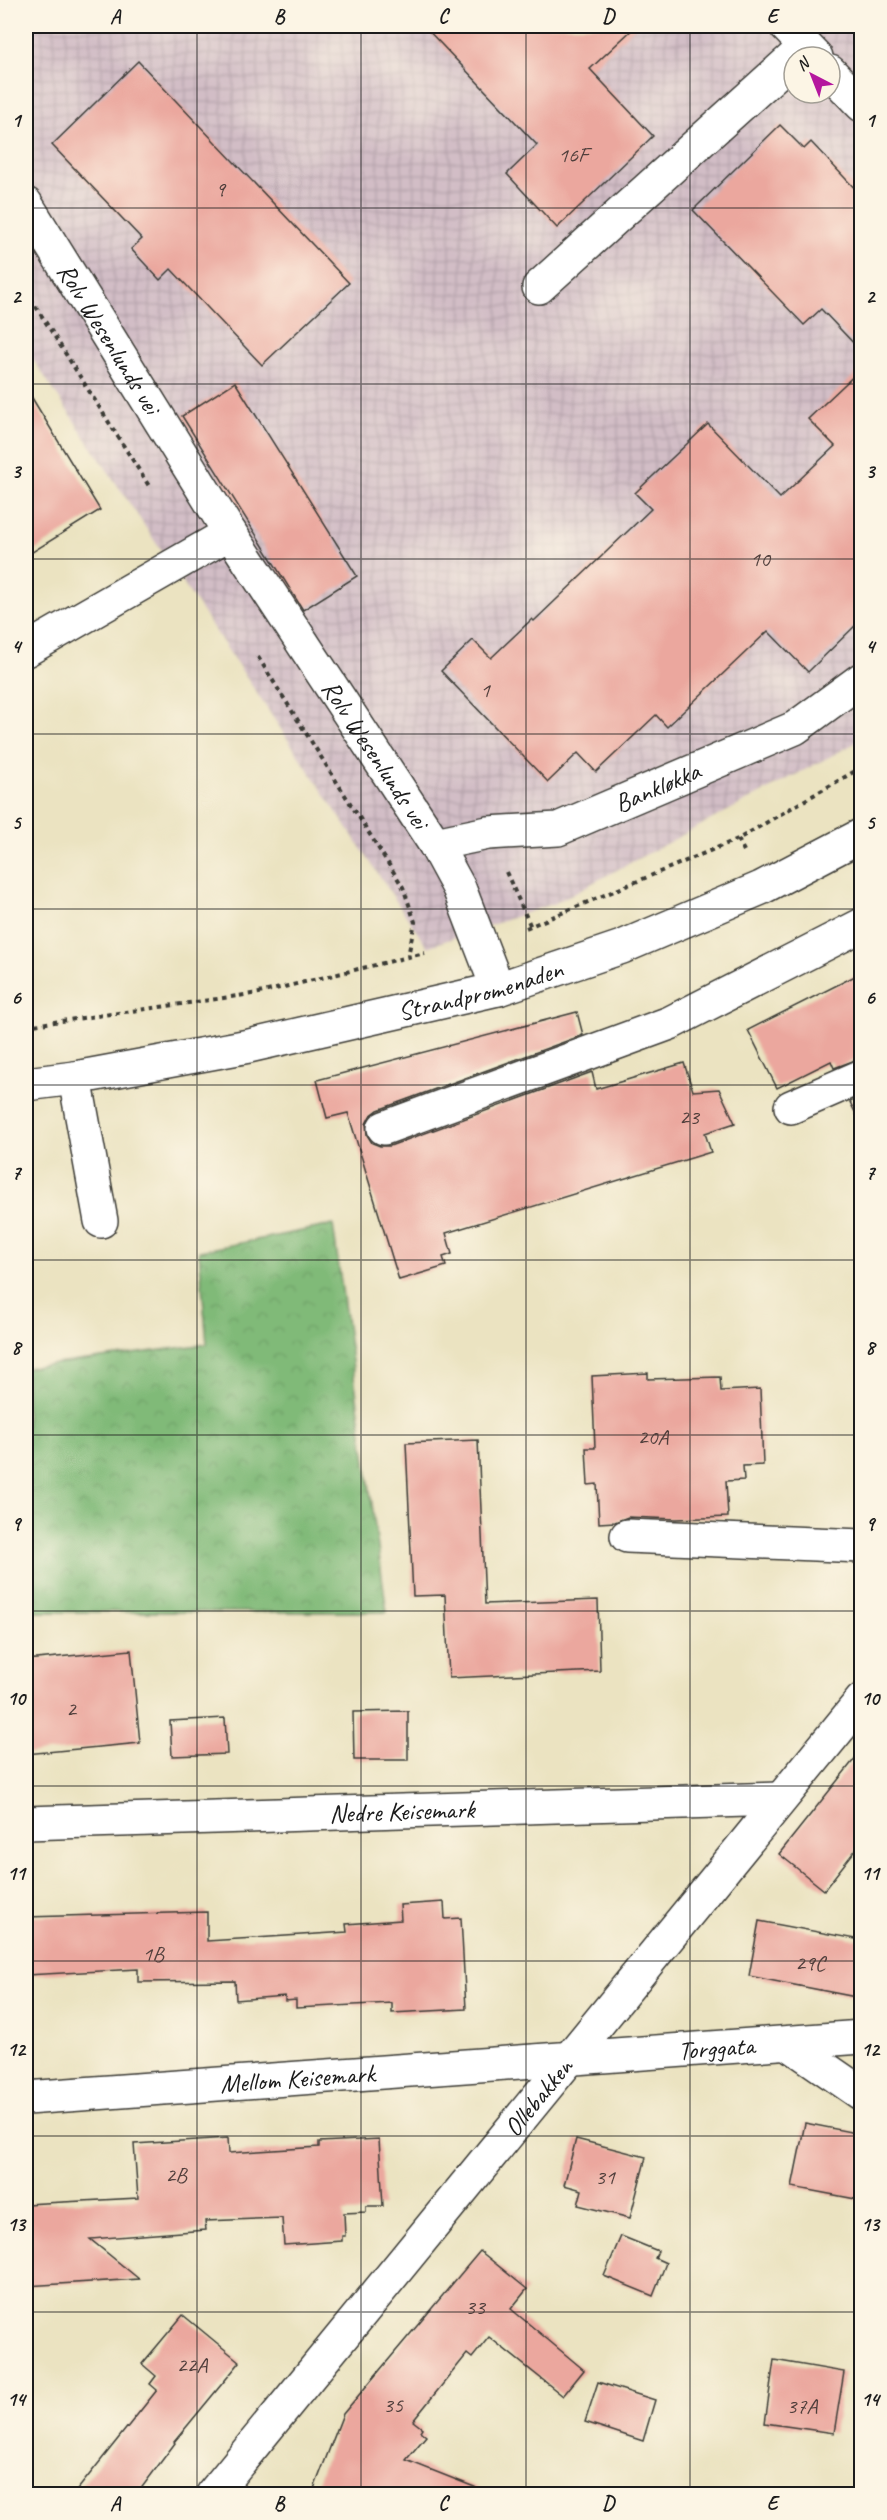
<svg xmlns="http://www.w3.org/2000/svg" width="887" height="2520" font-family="Caveat,sans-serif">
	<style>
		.industrial { fill: url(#industrial-grid); fill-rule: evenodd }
		.forest { fill: url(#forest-crowns); stroke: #4e6b4a; stroke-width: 1.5 }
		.building { fill: #eba79e }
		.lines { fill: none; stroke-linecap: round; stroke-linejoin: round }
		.minor-casing { stroke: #3b3a35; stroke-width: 36 }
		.major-casing { stroke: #3b3a35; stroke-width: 36 }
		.path { stroke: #3b3a35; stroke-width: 4; stroke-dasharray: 4.5 4.5; stroke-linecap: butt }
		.minor { stroke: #fff; stroke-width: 33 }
		.major { stroke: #fff; stroke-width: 33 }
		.grid { fill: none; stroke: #1c1c1c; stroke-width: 1.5; stroke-opacity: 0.55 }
		.labels { text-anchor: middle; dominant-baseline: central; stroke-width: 5; stroke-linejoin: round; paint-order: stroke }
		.number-label { font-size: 22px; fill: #503f3c }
		.street-label { font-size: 26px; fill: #1c1c1c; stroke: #fcf5e5 }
		.neatline { fill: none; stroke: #1c1c1c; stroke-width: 2 }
		.grid-label { font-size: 20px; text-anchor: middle; font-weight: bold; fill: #1c1c1c }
	</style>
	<defs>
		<pattern id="industrial-grid" width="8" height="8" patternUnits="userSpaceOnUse" patternTransform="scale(1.5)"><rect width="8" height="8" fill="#d2bdc6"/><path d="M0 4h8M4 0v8" fill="none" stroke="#b4a2aa"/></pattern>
		<pattern id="forest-crowns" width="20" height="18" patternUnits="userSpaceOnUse" patternTransform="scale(1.5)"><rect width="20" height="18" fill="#80ba78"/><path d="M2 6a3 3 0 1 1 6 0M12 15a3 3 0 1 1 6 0" fill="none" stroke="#6e9f67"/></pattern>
	</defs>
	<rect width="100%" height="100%" fill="#fcf5e5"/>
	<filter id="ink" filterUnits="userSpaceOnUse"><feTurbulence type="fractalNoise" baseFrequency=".0167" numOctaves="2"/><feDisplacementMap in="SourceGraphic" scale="12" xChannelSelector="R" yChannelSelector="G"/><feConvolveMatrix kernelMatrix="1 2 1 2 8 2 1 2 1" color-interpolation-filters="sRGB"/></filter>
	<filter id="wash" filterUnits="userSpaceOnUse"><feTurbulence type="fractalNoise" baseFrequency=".008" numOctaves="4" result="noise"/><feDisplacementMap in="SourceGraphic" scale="24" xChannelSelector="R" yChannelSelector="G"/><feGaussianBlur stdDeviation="1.35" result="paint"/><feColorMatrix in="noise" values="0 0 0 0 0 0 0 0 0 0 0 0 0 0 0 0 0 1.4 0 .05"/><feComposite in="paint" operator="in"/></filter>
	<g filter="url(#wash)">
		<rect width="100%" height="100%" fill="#ebe3c1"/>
		<path class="industrial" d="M 27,26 L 861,26 L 861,740 L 555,903 L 427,947 L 26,349 ZM 794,57 L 830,57 L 830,93 L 794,93 Z"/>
		<polygon class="forest" points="333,1225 387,1612 26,1612 26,1368 207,1344 199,1251"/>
		<g id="blocks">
			<g class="building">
				<polygon points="424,26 636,26 590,69 653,136 557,228 507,174 537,145"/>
				<polygon points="138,61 349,283 262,365 171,269 160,280 131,249 142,239 52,145"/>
				<polygon points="780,125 804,149 811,142 861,195 861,351 821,309 804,325 693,210"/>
				<polygon points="861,369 861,620 808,672 768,631 667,727 656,715 596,772 578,753 548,782 441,671 473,640 491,658 532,619 534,621 651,509 635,493 708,424 780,498 835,446 808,419"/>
				<polygon points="235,382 357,576 303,610 182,416"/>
				<polygon points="26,388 100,510 26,556"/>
				<polygon points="861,973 861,1058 834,1068 831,1061 777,1088 748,1030"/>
				<polygon points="577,1012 583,1035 378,1110 370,1116 366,1124 367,1135 372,1143 380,1146 390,1146 592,1072 596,1089 684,1063 693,1091 719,1089 735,1123 705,1133 711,1152 446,1233 452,1254 443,1257 446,1266 399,1280 348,1113 327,1118 317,1080"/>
				<polygon points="861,1097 861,1124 850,1102"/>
				<polygon points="648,1373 648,1379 720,1377 721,1391 760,1389 763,1465 743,1466 744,1480 726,1481 728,1517 676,1519 628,1517 615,1522 599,1523 597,1484 588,1485 586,1448 595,1448 592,1376"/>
				<polygon points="478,1440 485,1604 598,1600 600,1671 449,1678 445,1595 413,1596 406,1443"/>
				<polygon points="131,1650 140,1743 26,1754 26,1660"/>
				<polygon points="408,1711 408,1760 354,1760 353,1712"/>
				<polygon points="225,1718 227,1754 172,1756 170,1721"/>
				<polygon points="861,1751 861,1843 824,1890 779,1854"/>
				<polygon points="444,1902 445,1919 461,1918 466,2009 392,2013 392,2003 296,2008 296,2000 285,2001 285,1996 236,2000 235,1981 138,1982 138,1969 26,1975 26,1917 207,1912 207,1941 347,1932 346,1924 401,1920 400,1905"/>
				<polygon points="759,1921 861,1940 861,1998 749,1976"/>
				<polygon points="805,2123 861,2134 861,2200 792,2187"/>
				<polygon points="228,2138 229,2153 319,2147 319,2142 379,2139 383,2206 366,2206 366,2212 344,2213 345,2236 342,2236 342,2241 284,2245 282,2218 205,2221 206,2230 90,2239 139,2279 26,2286 26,2204 138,2198 134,2144"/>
				<polygon points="576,2139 646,2157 630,2218 578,2205 582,2190 564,2185"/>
				<polygon points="621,2236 658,2251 655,2258 666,2263 653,2296 604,2276"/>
				<polygon points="480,2251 527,2289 511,2309 584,2370 563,2396 489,2337 472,2358 467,2354 413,2421 422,2428 420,2431 426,2436 406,2460 487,2492 486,2494 312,2494 343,2414"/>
				<polygon points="183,2315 240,2362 174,2442 175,2443 137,2494 74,2494 157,2390 150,2384 156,2376 142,2364"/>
				<polygon points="774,2360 844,2372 834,2433 765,2423"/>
				<polygon points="598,2382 655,2400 643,2441 585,2422"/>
			</g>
		</g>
	</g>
	<g filter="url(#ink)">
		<use href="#blocks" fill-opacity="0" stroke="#3b3a35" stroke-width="1.5"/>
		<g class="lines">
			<g class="minor-casing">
				<g id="minor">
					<polyline points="786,26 816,57"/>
					<polyline points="830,72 862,105"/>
					<path id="s1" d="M 26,204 L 230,533 L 435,844 L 459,888 L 498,989"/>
					<polyline points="539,287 794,57"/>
					<polyline points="26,650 230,533"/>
					<path id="s2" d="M 435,844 L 488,833 L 558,829 L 795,728 L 862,679"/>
					<polyline points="75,1078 101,1221"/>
					<path id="s3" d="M 26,1084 L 75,1078 L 249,1046 L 498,989 L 622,947 L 761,888 L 862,835"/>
					<polyline points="791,1107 862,1076"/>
					<polyline points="384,1128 670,1023 862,925"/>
					<polyline points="627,1536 862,1546"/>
					<path id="s4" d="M 26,1823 L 779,1799"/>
					<polyline points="788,2043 862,2094"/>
					<path id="s5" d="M 213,2494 L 569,2059"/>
				</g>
			</g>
			<g class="major-casing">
				<g id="major">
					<polyline points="569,2059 862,1700"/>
					<path id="s6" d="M 26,2098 L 862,2037"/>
				</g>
			</g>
			<g class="path">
				<polyline points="26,291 149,486"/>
				<polyline points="258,657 403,887 415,922 408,956"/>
				<polyline points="738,839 744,851"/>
				<polyline points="506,872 531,927"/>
				<polyline points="526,928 738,839 862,767"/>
				<polyline points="26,1026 259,993 425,953"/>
			</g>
			<use href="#minor" class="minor"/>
			<use href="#major" class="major"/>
		</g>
	</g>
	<path class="grid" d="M 197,26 L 197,2494M 361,26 L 361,2494M 526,26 L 526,2494M 690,26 L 690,2494M 26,208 L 862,208M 26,384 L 862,384M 26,559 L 862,559M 26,734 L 862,734M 26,909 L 862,909M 26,1085 L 862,1085M 26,1260 L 862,1260M 26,1435 L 862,1435M 26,1611 L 862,1611M 26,1786 L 862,1786M 26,1961 L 862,1961M 26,2136 L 862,2136M 26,2312 L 862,2312"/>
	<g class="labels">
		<g class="number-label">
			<text x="573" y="155">16F</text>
			<text x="220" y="189">9</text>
			<text x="760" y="559">10</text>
			<text x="485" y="690">1</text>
			<text x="689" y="1117">23</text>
			<text x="653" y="1437">20A</text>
			<text x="71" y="1709">2</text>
			<text x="153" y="1954">1B</text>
			<text x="810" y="1963">29C</text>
			<text x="176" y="2175">2B</text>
			<text x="605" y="2177">31</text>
			<text x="475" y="2307">33</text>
			<text x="192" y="2365">22A</text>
			<text x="393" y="2405">35</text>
			<text x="802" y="2406">37A</text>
		</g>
		<g class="street-label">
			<text stroke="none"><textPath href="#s1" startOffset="158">Rolv Wesenlunds vei</textPath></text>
			<text stroke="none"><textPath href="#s1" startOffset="652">Rolv Wesenlunds vei</textPath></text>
			<text stroke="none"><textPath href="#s2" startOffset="232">Bankløkka</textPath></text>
			<text stroke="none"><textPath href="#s3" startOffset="464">Strandpromenaden</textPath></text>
			<text stroke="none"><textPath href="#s4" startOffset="376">Nedre Keisemark</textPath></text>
			<text stroke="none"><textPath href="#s6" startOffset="692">Torggata</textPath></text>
			<text stroke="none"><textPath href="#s6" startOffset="272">Mellom Keisemark</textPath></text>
			<text stroke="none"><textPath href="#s5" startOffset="513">Ollebakken</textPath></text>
		</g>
	</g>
	<rect width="887" height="2520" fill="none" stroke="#fcf5e5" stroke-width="66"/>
	<g transform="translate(812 75) rotate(318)"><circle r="28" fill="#fcf5e5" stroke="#a29e95" stroke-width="1.5"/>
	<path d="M0-4.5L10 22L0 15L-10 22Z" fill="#b5179e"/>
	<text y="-9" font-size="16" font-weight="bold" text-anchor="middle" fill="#1c1c1c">N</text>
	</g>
	<rect x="33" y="33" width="821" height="2454" class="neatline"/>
	<g class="grid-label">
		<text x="115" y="23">A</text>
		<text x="279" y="23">B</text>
		<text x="443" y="23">C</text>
		<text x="608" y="23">D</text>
		<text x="772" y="23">E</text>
		<text x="16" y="127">1</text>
		<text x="870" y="127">1</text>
		<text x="16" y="303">2</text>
		<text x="870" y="303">2</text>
		<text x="16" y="478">3</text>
		<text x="870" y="478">3</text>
		<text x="16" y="653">4</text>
		<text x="870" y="653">4</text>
		<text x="16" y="829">5</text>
		<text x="870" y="829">5</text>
		<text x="16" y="1004">6</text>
		<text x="870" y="1004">6</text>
		<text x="16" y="1179">7</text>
		<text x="870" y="1179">7</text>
		<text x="16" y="1354">8</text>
		<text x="870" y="1354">8</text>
		<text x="16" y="1530">9</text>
		<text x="870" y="1530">9</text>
		<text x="16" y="1705">10</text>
		<text x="870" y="1705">10</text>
		<text x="16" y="1880">11</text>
		<text x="870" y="1880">11</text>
		<text x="16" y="2056">12</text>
		<text x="870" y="2056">12</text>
		<text x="16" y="2231">13</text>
		<text x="870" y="2231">13</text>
		<text x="16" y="2406">14</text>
		<text x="870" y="2406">14</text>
		<text x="115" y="2510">A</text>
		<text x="279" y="2510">B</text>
		<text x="443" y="2510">C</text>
		<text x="608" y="2510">D</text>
		<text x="772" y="2510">E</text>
	</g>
</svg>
